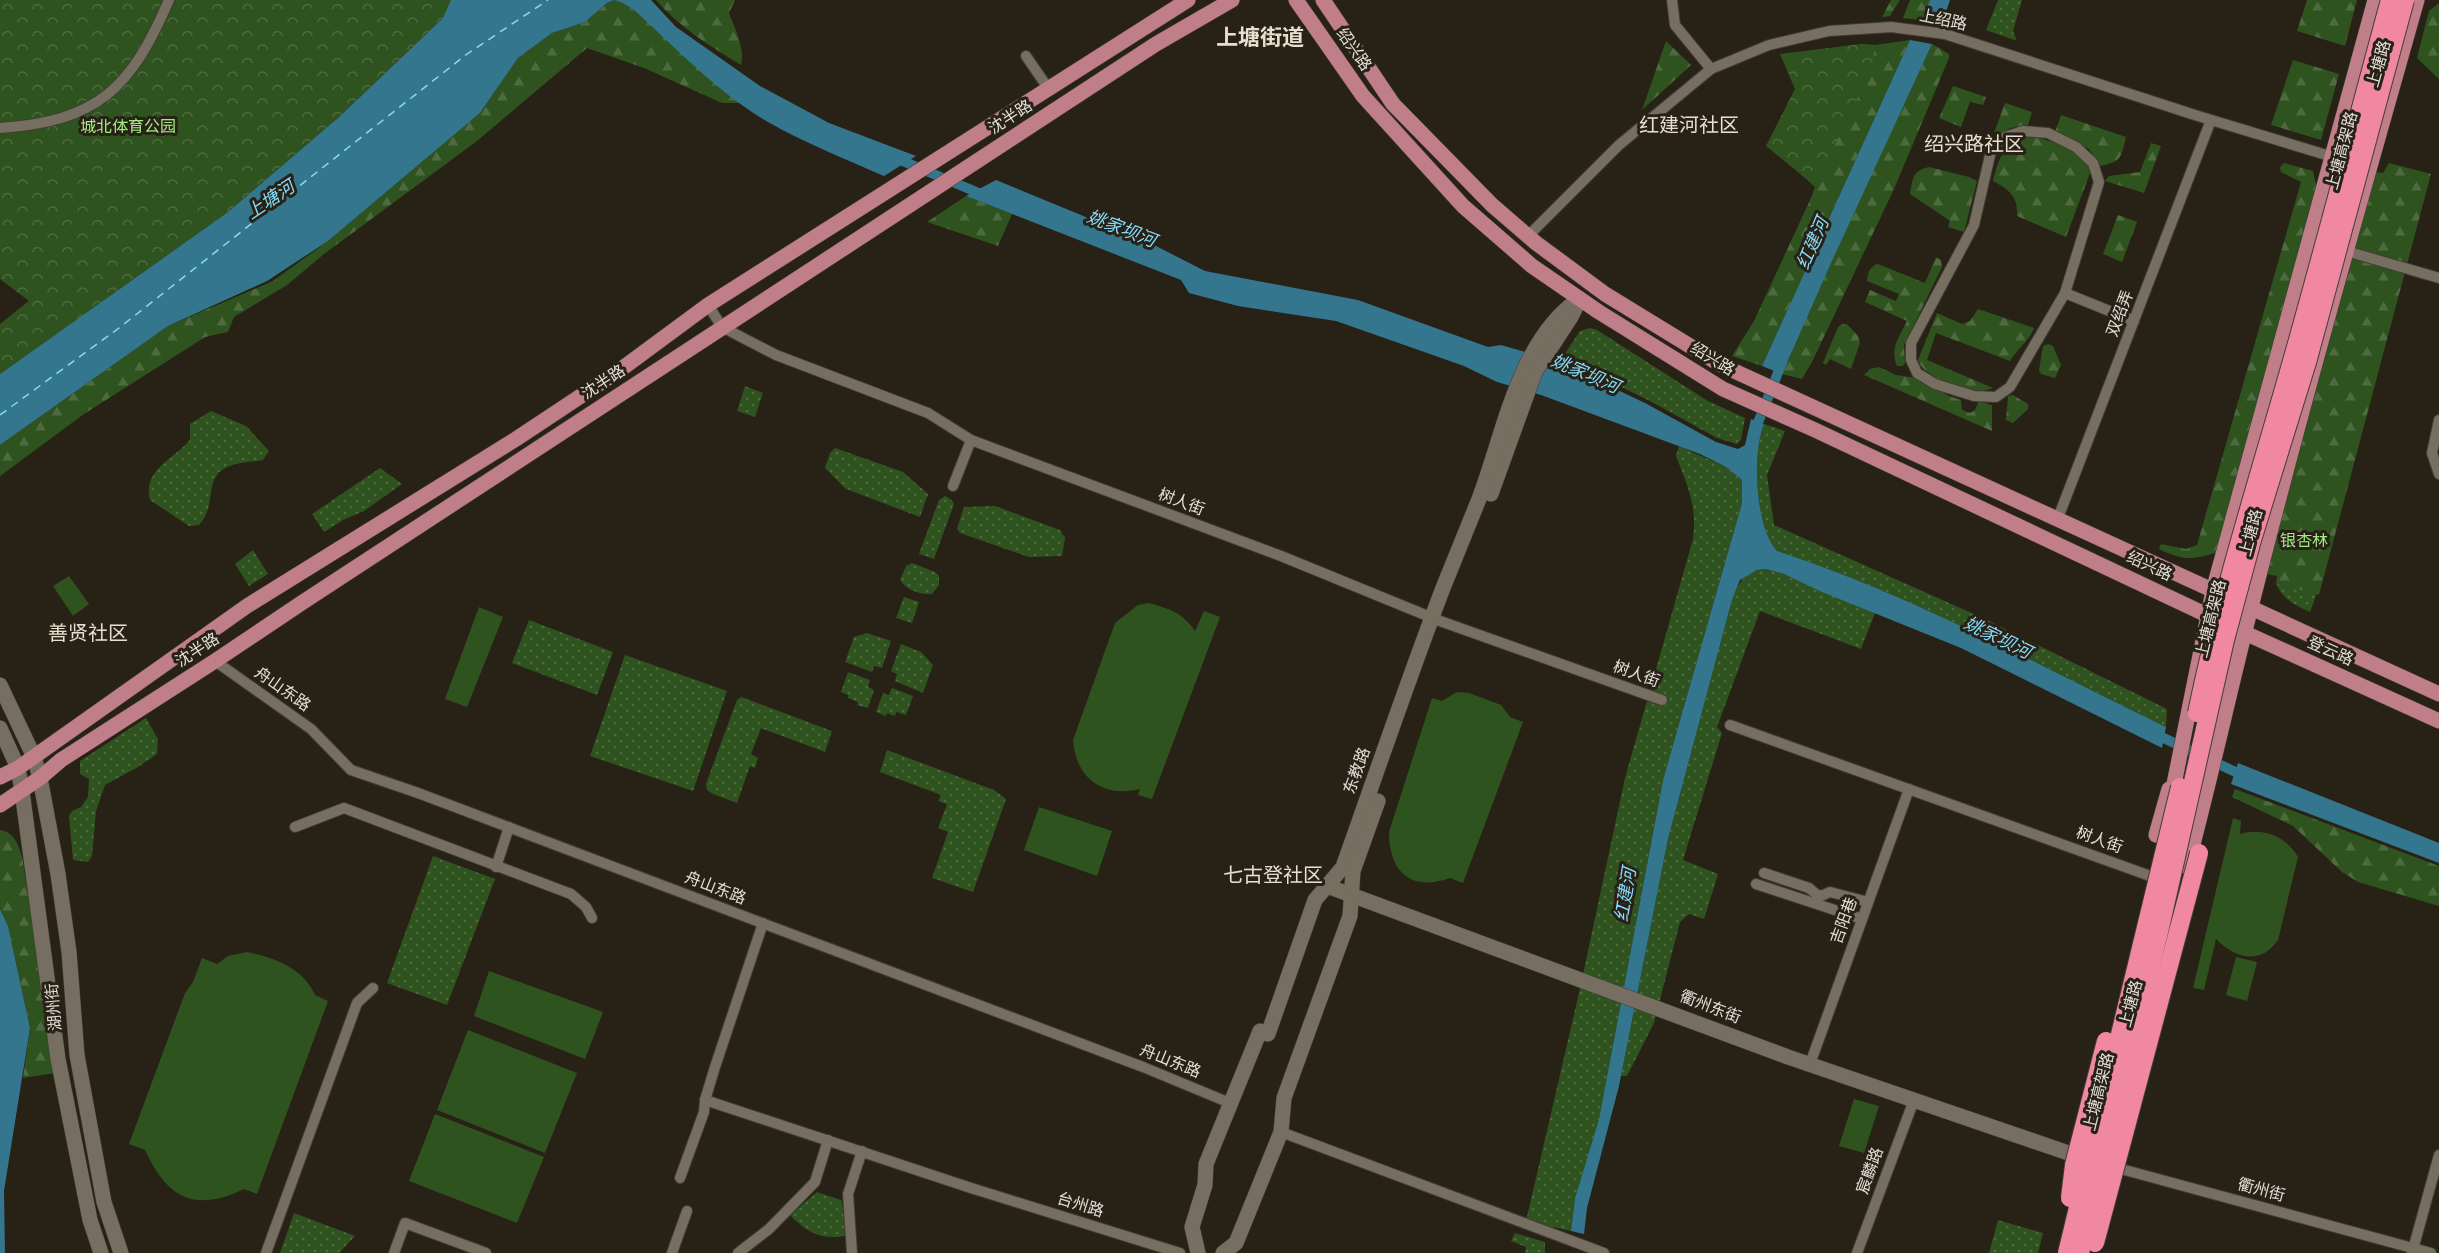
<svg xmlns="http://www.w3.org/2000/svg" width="2439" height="1253" font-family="Overpass,'Noto Sans SC',sans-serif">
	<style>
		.grass { fill: url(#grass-dots) }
		.forest { fill: url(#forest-firs) }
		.park { fill: url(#park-crowns) }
		.pitch { fill: #2f531f }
		.water { fill: #34768d }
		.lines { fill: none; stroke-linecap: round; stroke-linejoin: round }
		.canal { stroke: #34768d; stroke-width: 10 }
		.ferry { stroke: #85dbfa; stroke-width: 1.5; stroke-dasharray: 8 6; stroke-linecap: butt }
		.street-casing { stroke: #423d36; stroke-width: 12 }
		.secondary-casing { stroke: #423d36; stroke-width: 16 }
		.primary-casing { stroke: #423d36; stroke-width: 16 }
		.street { stroke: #766e61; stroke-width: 10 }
		.secondary { stroke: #766e61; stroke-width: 15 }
		.primary { stroke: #bf7e88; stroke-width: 15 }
		.highway-bridge-casing { stroke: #423d36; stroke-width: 20; stroke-linecap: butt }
		.highway-bridge { stroke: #f088a2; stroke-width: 18 }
		.labels { text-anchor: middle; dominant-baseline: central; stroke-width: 6; stroke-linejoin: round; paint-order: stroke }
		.street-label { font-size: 16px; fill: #e2ded7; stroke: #282116 }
		.park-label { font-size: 16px; fill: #a0eb83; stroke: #282116 }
		.water-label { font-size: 18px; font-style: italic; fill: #85dbfa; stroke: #282116 }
		.quarter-label { font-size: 20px; fill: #e7decf; stroke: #282116 }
		.district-label { font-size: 22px; font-weight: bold; fill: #e7decf; stroke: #282116 }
	</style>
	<defs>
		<pattern id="grass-dots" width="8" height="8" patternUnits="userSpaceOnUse" patternTransform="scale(1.5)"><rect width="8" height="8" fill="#2f531f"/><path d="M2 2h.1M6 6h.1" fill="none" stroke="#4d6b3f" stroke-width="1.8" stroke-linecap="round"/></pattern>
		<pattern id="forest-firs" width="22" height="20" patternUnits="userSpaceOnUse" patternTransform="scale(1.5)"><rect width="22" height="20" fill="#2f531f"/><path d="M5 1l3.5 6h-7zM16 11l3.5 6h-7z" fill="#4d6b3f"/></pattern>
		<pattern id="park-crowns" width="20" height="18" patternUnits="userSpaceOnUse" patternTransform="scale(1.5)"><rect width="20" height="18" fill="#2f531f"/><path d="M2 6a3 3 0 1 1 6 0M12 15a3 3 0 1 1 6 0" fill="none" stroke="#4d6b3f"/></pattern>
	</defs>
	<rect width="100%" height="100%" fill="#282116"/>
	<g class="grass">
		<polygon points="1998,0 2022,0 2013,31 2017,41 1986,30"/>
		<polygon points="1590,328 1597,330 1708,401 1745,418 1741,440 1737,444 1717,438 1650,401 1562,358 1580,331"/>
		<polygon points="745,386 763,393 755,417 737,411"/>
		<path d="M 211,411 L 246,426 L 269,451 L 263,460 C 253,462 240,462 230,466 C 202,475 218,506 199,525 L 189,526 L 150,500 C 142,470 174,459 190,440 L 190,424 Z"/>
		<path d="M 1764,424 L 1785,431 L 1767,475 L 1774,525 L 1985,619 L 2167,709 L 2166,727 C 2038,665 1912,595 1777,551 C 1755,527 1752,453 1764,424 Z"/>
		<path d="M 1679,446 L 1726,467 L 1742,480 L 1742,503 L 1663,780 L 1599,1119 L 1575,1198 L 1571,1231 L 1526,1221 L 1579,993 L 1625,778 L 1693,539 C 1697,505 1688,487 1676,456 Z"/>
		<polygon points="835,448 903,472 928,494 920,517 846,489 825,468 830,453"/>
		<polygon points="380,468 402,484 364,511 343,520 324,532 312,514"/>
		<polygon points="945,496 952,500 954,504 934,559 919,554 939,500"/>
		<polygon points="995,506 1060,530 1065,538 1062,556 1029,557 960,533 957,529 964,507"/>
		<polygon points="253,550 268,574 249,586 235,564"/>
		<path d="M 912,563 L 935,572 L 939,576 L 939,585 L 932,594 C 921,595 906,590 900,580 L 906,566 Z"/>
		<path d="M 1766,569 L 1784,574 L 1875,613 L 1861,649 L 1760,611 L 1717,727 L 1722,733 L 1683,860 L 1718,874 L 1704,919 L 1689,914 L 1680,922 L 1654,1023 L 1627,1076 L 1621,1076 L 1668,839 L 1732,600 C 1739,582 1744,571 1766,569 Z"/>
		<path d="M 2276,583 L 2317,593 L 2310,612 C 2294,604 2283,600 2276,583 Z"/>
		<polygon points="904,597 919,602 912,623 896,618"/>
		<polygon points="529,620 613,652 597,695 512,663"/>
		<polygon points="867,633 891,641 882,668 874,666 872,672 845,662 854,637"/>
		<polygon points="901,644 921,652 933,665 923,693 895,681 897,674 891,671"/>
		<polygon points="625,655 727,691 693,791 590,756"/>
		<polygon points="848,672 870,680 868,687 874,690 868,708 857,705 858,702 848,698 848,695 841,692"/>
		<polygon points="892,688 913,696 906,715 896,712 895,716 887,713 886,716 876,712 883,693 889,695"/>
		<polygon points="741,697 832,731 825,752 761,728 751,754 758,758 755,768 750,766 737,803 713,794 707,790 706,784 737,700"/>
		<polygon points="146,718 158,739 157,754 138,767 105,785 96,811 92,856 88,862 73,860 69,816 72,811 81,807 88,797 89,779 80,774 80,761"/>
		<polygon points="887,750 994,790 1006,799 973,892 932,878 948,832 938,828 947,804 938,801 941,795 880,772"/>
		<polygon points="433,856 495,879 447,1005 387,983"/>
		<path d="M 817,1192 L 841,1200 L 849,1235 C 824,1241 808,1234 790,1215 Z"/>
		<polygon points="294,1213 355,1236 339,1253 280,1253"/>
		<polygon points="1998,1220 2043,1233 2038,1253 1989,1253"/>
		<polygon points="1515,1233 1545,1242 1545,1253 1525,1253 1526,1247 1511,1241"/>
	</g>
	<g class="forest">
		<polygon points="614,0 623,2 634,10 741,103 722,103 644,68 587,48 477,141 324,254 287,285 234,317 228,332 205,337 84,414 0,476 0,445 168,326 273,281 328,241 480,113 518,58 552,33 585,22 607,3"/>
		<path d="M 656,0 L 735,0 L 729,13 C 734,27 746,50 741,65 C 710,46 680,28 656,0 Z"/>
		<polygon points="1891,0 1900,0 1890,16 1882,17"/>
		<polygon points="1910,0 1930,0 1921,20 1903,18"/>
		<polygon points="2307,0 2357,0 2345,46 2297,31"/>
		<polygon points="2439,3 2439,79 2417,58 2429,11"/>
		<polygon points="1910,40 1762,366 1732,356 1754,321 1811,198 1815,187 1796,170 1861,44 1875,45"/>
		<polygon points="1666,41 1691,65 1642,110"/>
		<polygon points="1932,44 1949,54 1949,58 1894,189 1812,362 1802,379 1782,374 1830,263"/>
		<polygon points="2293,60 2339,74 2321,140 2271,125"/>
		<polygon points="1953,86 1986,97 1983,105 1970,102 1961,127 1939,118"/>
		<polygon points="2005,103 2032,112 2028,125 2010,128 1997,138 1994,133"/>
		<path d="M 2061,115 L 2126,137 C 2121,157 2122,162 2100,166 L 2089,149 L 2055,132 Z"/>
		<path d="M 2026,137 C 2051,138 2072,147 2089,165 L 2090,173 L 2066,237 L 2017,216 C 2018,197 2010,190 1993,181 C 1998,161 2003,143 2026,137 Z"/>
		<polygon points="2151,143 2161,146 2144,193 2105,181 2109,176 2140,172"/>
		<path d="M 2284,163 L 2313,171 L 2316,185 L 2218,552 C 2193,560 2183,561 2159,549 L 2161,544 L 2186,549 L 2197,545 L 2301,182 L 2281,172 L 2280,167 Z"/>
		<polygon points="2389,163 2431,174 2319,595 2276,583 2277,576 2266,574 2375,172 2383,173"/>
		<path d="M 1929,167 L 1969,177 L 1977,181 L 1964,232 L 1948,227 L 1950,221 L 1910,194 C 1913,178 1912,171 1929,167 Z"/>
		<polygon points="966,196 1012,214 998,246 927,222"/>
		<polygon points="2118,215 2137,222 2122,262 2103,254"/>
		<path d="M 1936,257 L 1941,260 L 1942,267 L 1904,345 L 1905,363 L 1903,366 L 1897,366 C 1890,347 1899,338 1907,321 L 1865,302 L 1870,290 L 1896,301 L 1899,294 L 1867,281 C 1868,272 1869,267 1878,264 L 1925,283 Z"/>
		<path d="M 1978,309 L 2034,328 C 2031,338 2016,351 2010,361 L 1936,333 L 1927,360 L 1993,388 C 1989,389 1984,391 1979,391 C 1963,392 1922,376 1918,360 L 1937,313 L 1962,324 L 1970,321 Z"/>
		<polygon points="1843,324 1847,324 1858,336 1860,343 1851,369 1830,359 1826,365 1823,363 1838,327"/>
		<polygon points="2048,344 2053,346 2061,365 2055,378 2041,374 2039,370 2043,346"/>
		<polygon points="1879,367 1896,375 1917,378 1949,396 1961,400 1962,410 1970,413 1975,410 1979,401 1992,405 1992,431 1864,375 1870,369"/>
		<polygon points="2013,395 2028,404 2028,409 2013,423 2006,420 2008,396"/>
		<polygon points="2235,789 2439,866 2439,906 2358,882 2342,872 2293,826 2232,797"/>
		<path d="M 0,830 C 14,832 18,844 22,856 L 55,1073 L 23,1078 L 30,1028 L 8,926 L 0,909 Z"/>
	</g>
	<g class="park">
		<polygon points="0,0 484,0 443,18 339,117 228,212 0,374 0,324 29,301 0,279"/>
		<polygon points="1861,44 1875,45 1872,68 1815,186 1766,146 1795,89 1780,54"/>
	</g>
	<g class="pitch">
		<polygon points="69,576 89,604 73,616 53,586"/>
		<path d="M 1149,603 C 1170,609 1183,613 1195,631 L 1204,611 L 1220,617 L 1152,799 L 1138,795 L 1140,789 C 1102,798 1076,778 1073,740 L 1115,623 L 1138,605 Z"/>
		<polygon points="479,607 503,617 467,707 445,699"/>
		<path d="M 1457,692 L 1469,693 L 1501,705 L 1510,717 L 1523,722 L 1463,883 L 1450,878 C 1411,892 1389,872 1389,832 L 1432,698 L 1442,701 Z"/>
		<polygon points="1039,807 1112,831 1097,876 1024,850"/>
		<path d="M 2233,818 L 2241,821 L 2240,834 C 2262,827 2286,836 2298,857 L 2278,940 C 2260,966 2235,958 2216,939 L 2204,990 L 2193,988 Z"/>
		<path d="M 247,952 C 275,958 303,968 315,995 L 328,1001 L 257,1194 L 244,1189 C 194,1213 167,1198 145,1150 L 129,1144 L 185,993 L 193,982 L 202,958 L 217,964 L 228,956 Z"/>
		<polygon points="2236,957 2257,962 2247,1001 2226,995"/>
		<polygon points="489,971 603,1012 585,1059 474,1016"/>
		<polygon points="468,1030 577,1073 545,1153 437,1110"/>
		<polygon points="1854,1099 1879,1106 1864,1153 1839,1146"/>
		<polygon points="435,1114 544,1157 517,1223 409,1181"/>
	</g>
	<g class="water">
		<path d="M 451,0 L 651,0 L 676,27 L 760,86 L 829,123 L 916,156 L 884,176 C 845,159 805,143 768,122 C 718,93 676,48 634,10 L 623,3 L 614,0 L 607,3 L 585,22 L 552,33 L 518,58 L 480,113 L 328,241 L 267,281 L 168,326 L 0,445 L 0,374 L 228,212 L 339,117 L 443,18 Z"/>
		<polygon points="1930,0 1950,0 1943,21 1921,20"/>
		<polygon points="1910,40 1932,44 1831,263 1782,374 1762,366"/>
		<path d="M 996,180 L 1156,246 L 1205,271 L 1358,300 L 1488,347 L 1501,345 L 1559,362 L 1645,403 L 1716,442 L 1738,449 L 1745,445 L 1751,419 L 1764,424 C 1752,453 1755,527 1777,551 C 1912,595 2038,665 2166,727 L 2162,748 L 1961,648 L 1822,592 L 1784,574 L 1766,569 L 1757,570 L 1740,580 L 1732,600 L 1668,839 L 1619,1086 L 1587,1208 L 1584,1234 L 1571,1231 L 1575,1198 L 1599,1119 L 1663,780 L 1742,503 L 1742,480 L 1726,467 L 1700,454 L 1541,395 L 1497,382 L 1464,366 L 1336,321 L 1238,306 L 1189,293 L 1181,280 L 966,196 Z"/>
		<polygon points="2238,763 2439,843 2439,863 2231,784"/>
		<polygon points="0,909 8,926 30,1028 4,1191 5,1253 0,1253"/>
	</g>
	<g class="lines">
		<g class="canal">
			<polyline points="893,157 986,196"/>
			<polyline points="1753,435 1783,360"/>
			<polyline points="2151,732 2246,777"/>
		</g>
		<polyline class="ferry" points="0,415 119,328 467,54 548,0"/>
		<g class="street-casing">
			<g id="street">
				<polyline points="1672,0 1675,25 1711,69"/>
				<polyline points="1026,56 1048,88"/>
				<path d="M 0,128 C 99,121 131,88 169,0"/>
				<polygon points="2023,131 2048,133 2076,147 2093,163 2099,182 2065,293 2010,387 1996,397 1974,396 1935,384 1917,373 1911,360 1911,343 1974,225 1991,151 2002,138"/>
				<polyline points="1528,236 1619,145 1711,69 1769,45 1829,31 1891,27 1945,34 2198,116 2333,157"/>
				<polyline points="2346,251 2439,278"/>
				<polyline points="2065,293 2134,321"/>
				<polyline points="708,305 722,327 776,355 928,413 971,440 1281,556 1440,621 1662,700"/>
				<polyline points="2439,420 2432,453 2439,474"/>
				<polyline points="953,486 971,440"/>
				<polyline points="2058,518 2211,120"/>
				<polyline points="215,661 311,729 351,770 418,793 1143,1067 1230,1103"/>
				<polyline points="1730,725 2153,877"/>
				<polyline points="295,827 344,808 571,894 586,907 592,918"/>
				<polyline points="496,867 509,827"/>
				<polyline points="1764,873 1809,888 1816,894 1821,896 1830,892 1868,902"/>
				<polyline points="1756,884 1862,919"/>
				<polyline points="1810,1064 1909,789"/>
				<polyline points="705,1100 971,1188 1180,1253"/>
				<polyline points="1281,1132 1604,1253"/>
				<polyline points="2110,1166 2431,1253"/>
				<polyline points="680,1178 704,1112 705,1100 715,1067 763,923"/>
				<polyline points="266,1253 357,1003 373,988"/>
				<polyline points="394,1253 405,1223 486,1253"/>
				<polyline points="672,1253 687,1211"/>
				<polyline points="738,1253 769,1229 815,1182 828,1140"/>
				<polyline points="852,1253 848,1194 862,1151"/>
				<polyline points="1857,1253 1914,1100"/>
				<polyline points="2412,1253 2439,1155"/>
			</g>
		</g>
		<g class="secondary-casing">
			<g id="secondary">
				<polyline points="1491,494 1535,372 1571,317 1580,299"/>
				<polyline points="0,685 34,757 40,778 58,874 69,952 77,1055 104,1202 121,1253"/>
				<polyline points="0,728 18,768 22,791 58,1059 90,1220 101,1253"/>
				<polyline points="1327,886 1788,1057 2083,1158"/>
				<path d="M 1198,1253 L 1192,1227 L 1205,1185 L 1206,1164 L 1260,1031 L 1268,1034 L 1315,900 L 1343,867 C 1376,774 1408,680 1443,588 C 1455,558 1467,529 1479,499 C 1504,434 1518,341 1579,299"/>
				<polyline points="1223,1253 1236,1243 1281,1132 1284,1098 1350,916 1353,871 1378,801"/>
			</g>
		</g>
		<g class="primary-casing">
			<g id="primary">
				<polyline points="1296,0 1363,96 1463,206 1532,266 1599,312 1723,389 1815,430 2245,633 2439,721"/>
				<polyline points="1323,0 1393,104 1492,205 1536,243 1605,294 1721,365 2439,694"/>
				<polyline points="0,777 18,768 247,606 516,439 620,370 708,305 1188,0"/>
				<polyline points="2171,799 2213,591 2375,0"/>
				<polyline points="0,805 40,778 61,760 215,661 303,602 1156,44 1232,0"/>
				<polyline points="2156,835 2169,789"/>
				<path d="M 2187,867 C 2210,781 2229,694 2251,607 C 2302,404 2360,202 2417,0"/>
			</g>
		</g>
		<use href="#street" class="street"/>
		<use href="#secondary" class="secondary"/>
		<use href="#primary" class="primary"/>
		<g class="highway-bridge-casing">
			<g id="highway-bridge">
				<path d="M 2197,713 C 2222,592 2260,474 2294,354 C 2327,237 2358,118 2390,0"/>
				<polyline points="2070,1198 2074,1165 2106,1041"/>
				<polyline points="2095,1243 2199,853"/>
				<polyline points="2067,1253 2180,787"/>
				<polyline points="2080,1253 2159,932 2225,640 2252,540 2308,359 2405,0"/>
			</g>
		</g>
		<use href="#highway-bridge" class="highway-bridge"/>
	</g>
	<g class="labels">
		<g class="street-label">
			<text transform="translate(1943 21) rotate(12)">上绍路</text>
			<text transform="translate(1353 50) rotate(55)">绍兴路</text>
			<text transform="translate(2380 64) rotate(-74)">上塘路</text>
			<text transform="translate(1011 118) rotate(-33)">沈半路</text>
			<text transform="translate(2343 151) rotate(-75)">上塘高架路</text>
			<text transform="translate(2121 314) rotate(-69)">双绍弄</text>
			<text transform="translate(1712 360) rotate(31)">绍兴路</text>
			<text transform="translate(604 383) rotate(-33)">沈半路</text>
			<text transform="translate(1181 503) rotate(21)">树人街</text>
			<text transform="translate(2252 533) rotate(-75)">上塘路</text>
			<text transform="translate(2149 567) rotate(25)">绍兴路</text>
			<text transform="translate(2212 619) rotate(-76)">上塘高架路</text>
			<text transform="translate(198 651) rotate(-33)">沈半路</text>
			<text transform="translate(2330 652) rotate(24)">登云路</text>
			<text transform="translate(1636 675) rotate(20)">树人街</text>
			<text transform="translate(282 690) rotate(35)">舟山东路</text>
			<text transform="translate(1358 771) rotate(-70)">东教路</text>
			<text transform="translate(2099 841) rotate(20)">树人街</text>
			<text transform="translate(715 889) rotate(21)">舟山东路</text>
			<text transform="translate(1845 921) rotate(-70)">吉阳巷</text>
			<text transform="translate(2132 1004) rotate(-75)">上塘路</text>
			<text transform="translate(55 1007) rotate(-95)">湖州街</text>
			<text transform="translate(1710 1008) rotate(21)">衢州东街</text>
			<text transform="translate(1170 1062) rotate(22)">舟山东路</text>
			<text transform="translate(2100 1092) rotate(-76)">上塘高架路</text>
			<text transform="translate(1871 1171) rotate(-70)">宸麟路</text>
			<text transform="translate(2261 1191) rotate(15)">衢州街</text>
			<text transform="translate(1080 1206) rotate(17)">台州路</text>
		</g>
		<g class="park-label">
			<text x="128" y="128">城北体育公园</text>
			<text x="2304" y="542">银杏林</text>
		</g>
		<g class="water-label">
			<text transform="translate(271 201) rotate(-34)">上塘河</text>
			<text transform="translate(1121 230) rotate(21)">姚家坝河</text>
			<text transform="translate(1814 244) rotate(-67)">红建河</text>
			<text transform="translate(1585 375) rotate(23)">姚家坝河</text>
			<text transform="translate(1997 639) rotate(26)">姚家坝河</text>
			<text transform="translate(1627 895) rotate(-81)">红建河</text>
		</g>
		<g class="quarter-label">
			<text x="1689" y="127">红建河社区</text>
			<text x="1974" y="146">绍兴路社区</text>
			<text x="88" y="635">善贤社区</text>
			<text x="1273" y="877">七古登社区</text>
		</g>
		<g class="district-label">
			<text x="1260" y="39">上塘街道</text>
		</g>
	</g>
</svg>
